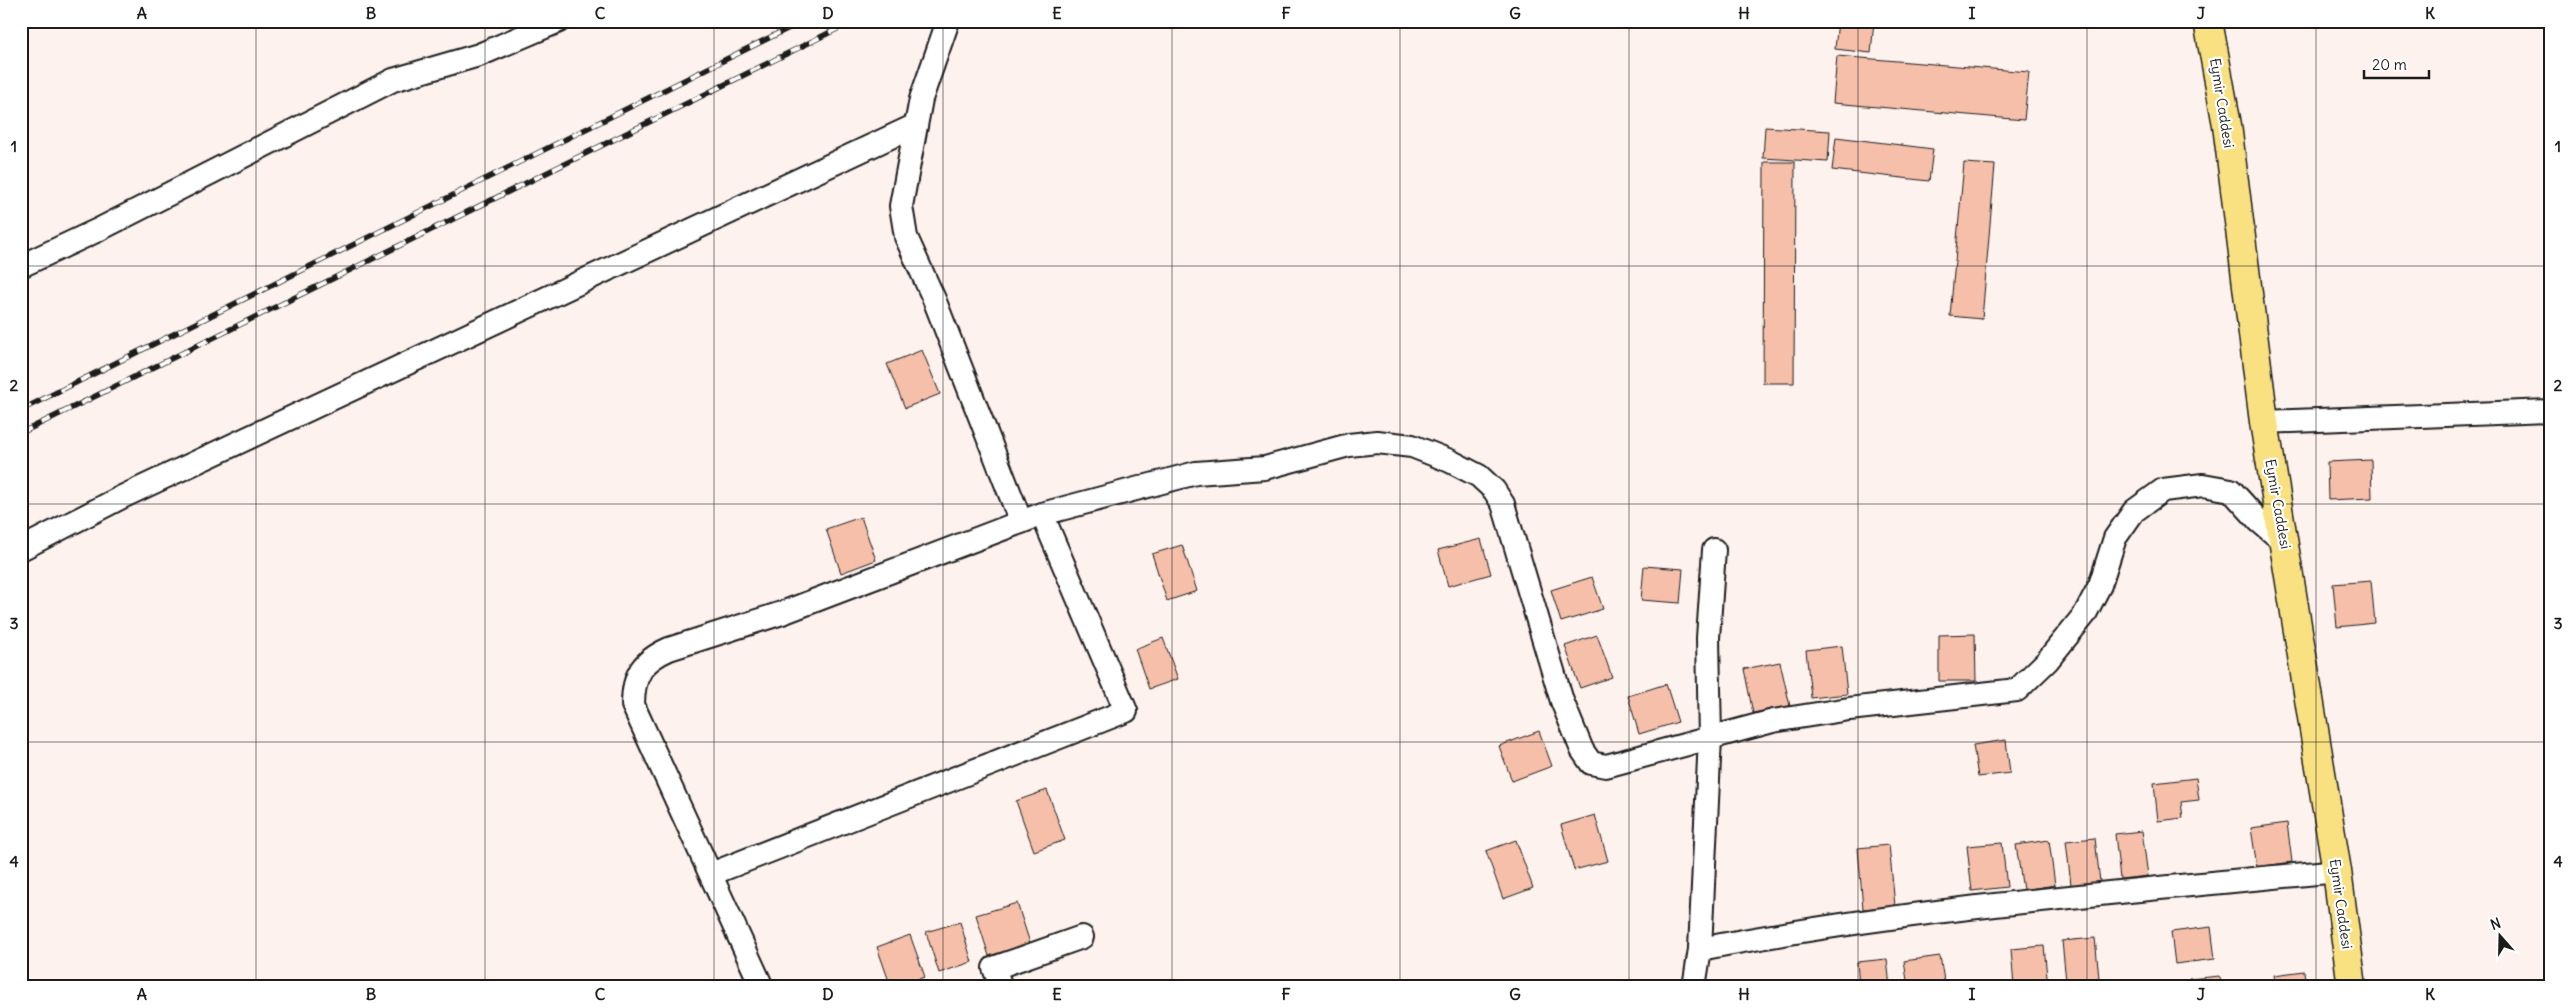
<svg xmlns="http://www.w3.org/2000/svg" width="2572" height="1008" font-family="Delius,sans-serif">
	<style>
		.building { fill: #f6bfaa; stroke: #1c1c1c }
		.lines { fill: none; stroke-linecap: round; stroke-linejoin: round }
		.minor-casing { stroke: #1c1c1c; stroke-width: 26 }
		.major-casing { stroke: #1c1c1c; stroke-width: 31 }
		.minor { stroke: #fff; stroke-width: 22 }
		.major { stroke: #f9e181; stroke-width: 28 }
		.rail-casing { stroke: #1c1c1c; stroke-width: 5.5 }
		.rail { stroke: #fff; stroke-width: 4; stroke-dasharray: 11; stroke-linecap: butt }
		.grid { fill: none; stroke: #1c1c1c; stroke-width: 1; stroke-opacity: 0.55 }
		.labels { text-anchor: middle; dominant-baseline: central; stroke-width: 4.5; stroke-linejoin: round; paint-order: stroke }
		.street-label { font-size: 14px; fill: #1c1c1c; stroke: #fff }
		.neatline { fill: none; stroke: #1c1c1c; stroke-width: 2 }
		.grid-label { font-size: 16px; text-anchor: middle; font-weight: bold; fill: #1c1c1c }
	</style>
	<rect width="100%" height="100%" fill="#fdf2ee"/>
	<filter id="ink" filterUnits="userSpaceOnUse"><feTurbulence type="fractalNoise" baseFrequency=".02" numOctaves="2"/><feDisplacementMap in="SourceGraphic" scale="10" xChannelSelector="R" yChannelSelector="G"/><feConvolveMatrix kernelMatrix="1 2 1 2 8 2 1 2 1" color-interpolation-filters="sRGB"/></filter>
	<g filter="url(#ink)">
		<g class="building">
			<polygon points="1838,21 1874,21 1871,53 1835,49"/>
			<polygon points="1837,56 2029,72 2024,120 1833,103"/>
			<polygon points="1765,127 1830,131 1828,162 1763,158"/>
			<polygon points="1836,137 1933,149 1929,181 1832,170"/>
			<polygon points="1764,162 1795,162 1794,383 1763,383"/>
			<polygon points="1964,163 1995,165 1982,319 1950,316"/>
			<polygon points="922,350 940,394 905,408 887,364"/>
			<polygon points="2371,460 2372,498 2328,500 2327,462"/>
			<polygon points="861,517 876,560 841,573 826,529"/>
			<polygon points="1481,539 1491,574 1448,586 1438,550"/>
			<polygon points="1182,545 1197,591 1167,601 1152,554"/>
			<polygon points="1644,566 1683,569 1680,603 1641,600"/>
			<polygon points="1592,577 1603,609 1561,622 1551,590"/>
			<polygon points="2371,581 2375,623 2337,627 2333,584"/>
			<polygon points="1975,634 1976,681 1939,681 1939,635"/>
			<polygon points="1597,635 1612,677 1580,688 1565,646"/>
			<polygon points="1163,638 1178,679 1149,689 1135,649"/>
			<polygon points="1842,646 1847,694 1811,698 1806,650"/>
			<polygon points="1780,662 1790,706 1753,713 1744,669"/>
			<polygon points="1666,684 1678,722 1639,734 1628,696"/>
			<polygon points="1539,731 1552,766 1512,781 1499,746"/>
			<polygon points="2006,740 2010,773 1978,777 1973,745"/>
			<polygon points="2196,778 2199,800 2181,802 2183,818 2158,821 2154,783"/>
			<polygon points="1047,790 1065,840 1034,851 1016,801"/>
			<polygon points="1595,815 1608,861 1574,870 1561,825"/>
			<polygon points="2287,823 2292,862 2257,867 2251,828"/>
			<polygon points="2142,831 2148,876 2120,879 2115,834"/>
			<polygon points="2095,838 2100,882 2071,885 2066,841"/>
			<polygon points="1516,840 1533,888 1503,899 1486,851"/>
			<polygon points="2049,840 2055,885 2023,890 2016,845"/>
			<polygon points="2002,843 2007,887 1972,891 1967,846"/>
			<polygon points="1889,845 1895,906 1863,909 1858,848"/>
			<polygon points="1017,903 1030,943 989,956 976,915"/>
			<polygon points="960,922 972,962 939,973 926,932"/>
			<polygon points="2211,927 2215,959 2175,964 2171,932"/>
			<polygon points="910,935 925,977 891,987 877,947"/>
			<polygon points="2095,938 2099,978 2066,981 2062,941"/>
			<polygon points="2044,946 2048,987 2014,987 2011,949"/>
			<polygon points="1940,956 1945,987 1908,987 1904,961"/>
			<polygon points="1887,959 1890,987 1859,987 1857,962"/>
			<polygon points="2304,971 2306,987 2276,987 2274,975"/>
			<polygon points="2220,976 2221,987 2189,987 2189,979"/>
		</g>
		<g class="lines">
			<g class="minor-casing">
				<g id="minor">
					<polyline points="948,21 921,99 901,206 906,237 934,299 1021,522"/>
					<polyline points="21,266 98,230 393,80 479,55 559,21"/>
					<polyline points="2264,422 2551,411"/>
					<polyline points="21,549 122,497 916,125"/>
					<polyline points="711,874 1126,711 1042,514"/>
					<path d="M 1700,949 C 1910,908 2124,892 2337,871"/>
					<path d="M 762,987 L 633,705 C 633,675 642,661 669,649 L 782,613 L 1042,514 L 1196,473 L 1265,468 L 1349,445 L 1377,442 L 1412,446 L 1450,461 L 1479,476 L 1494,490 L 1503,504 L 1562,701 L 1582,750 L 1591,763 L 1606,766 L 1773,721 L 1849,709 L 2017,690 L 2047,661 L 2085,614 L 2100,585 L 2115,538 L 2134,511 L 2163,490 L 2203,485 L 2231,490 L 2259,521 L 2284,542"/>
					<polyline points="1001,987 994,968 1082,937"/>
					<polyline points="1694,987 1700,949 1710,738 1708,638 1714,550"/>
				</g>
			</g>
			<g class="major-casing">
				<polyline id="major" points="2208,21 2227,125 2264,422 2337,871 2352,987"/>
			</g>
			<use href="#minor" class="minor"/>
			<use href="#major" class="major"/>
			<g class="rail-casing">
				<g id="rail">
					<polyline points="21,410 803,21"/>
					<polyline points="21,433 853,21"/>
				</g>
			</g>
			<use href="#rail" class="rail"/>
		</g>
	</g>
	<path class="grid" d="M 256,21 L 256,987M 485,21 L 485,987M 714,21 L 714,987M 943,21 L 943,987M 1172,21 L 1172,987M 1400,21 L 1400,987M 1629,21 L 1629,987M 1858,21 L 1858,987M 2087,21 L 2087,987M 2316,21 L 2316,987M 21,266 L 2551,266M 21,504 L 2551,504M 21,742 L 2551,742"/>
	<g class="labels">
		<g class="street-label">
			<text transform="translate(2222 103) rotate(81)">Eymir Caddesi</text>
			<text transform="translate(2278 504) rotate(80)">Eymir Caddesi</text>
			<text transform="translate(2341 904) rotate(82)">Eymir Caddesi</text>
		</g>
	</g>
	<rect width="2572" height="1008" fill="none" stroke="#fff" stroke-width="55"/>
	<g transform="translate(2500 936) rotate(340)" stroke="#ffffff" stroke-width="4" paint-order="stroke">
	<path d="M0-4L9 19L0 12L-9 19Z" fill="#1c1c1c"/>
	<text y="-8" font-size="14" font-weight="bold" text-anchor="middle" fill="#1c1c1c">N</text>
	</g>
	<path d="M2364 70v8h65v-8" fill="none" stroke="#1c1c1c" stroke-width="2.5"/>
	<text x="2372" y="70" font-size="15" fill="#1c1c1c" stroke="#ffffff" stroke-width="4" paint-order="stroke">20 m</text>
	<rect x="28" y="28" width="2516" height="952" class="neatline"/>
	<g class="grid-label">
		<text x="142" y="19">A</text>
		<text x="371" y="19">B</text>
		<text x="600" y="19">C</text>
		<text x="828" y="19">D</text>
		<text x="1057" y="19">E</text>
		<text x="1286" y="19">F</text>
		<text x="1515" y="19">G</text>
		<text x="1744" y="19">H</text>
		<text x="1972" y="19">I</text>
		<text x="2201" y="19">J</text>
		<text x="2430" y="19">K</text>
		<text x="14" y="152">1</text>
		<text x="2558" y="152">1</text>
		<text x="14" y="391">2</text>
		<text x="2558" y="391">2</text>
		<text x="14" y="629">3</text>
		<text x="2558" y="629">3</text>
		<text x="14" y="867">4</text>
		<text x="2558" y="867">4</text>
		<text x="142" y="1000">A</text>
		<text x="371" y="1000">B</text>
		<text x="600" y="1000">C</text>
		<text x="828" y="1000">D</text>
		<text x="1057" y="1000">E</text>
		<text x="1286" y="1000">F</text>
		<text x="1515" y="1000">G</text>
		<text x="1744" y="1000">H</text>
		<text x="1972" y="1000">I</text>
		<text x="2201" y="1000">J</text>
		<text x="2430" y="1000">K</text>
	</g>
</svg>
